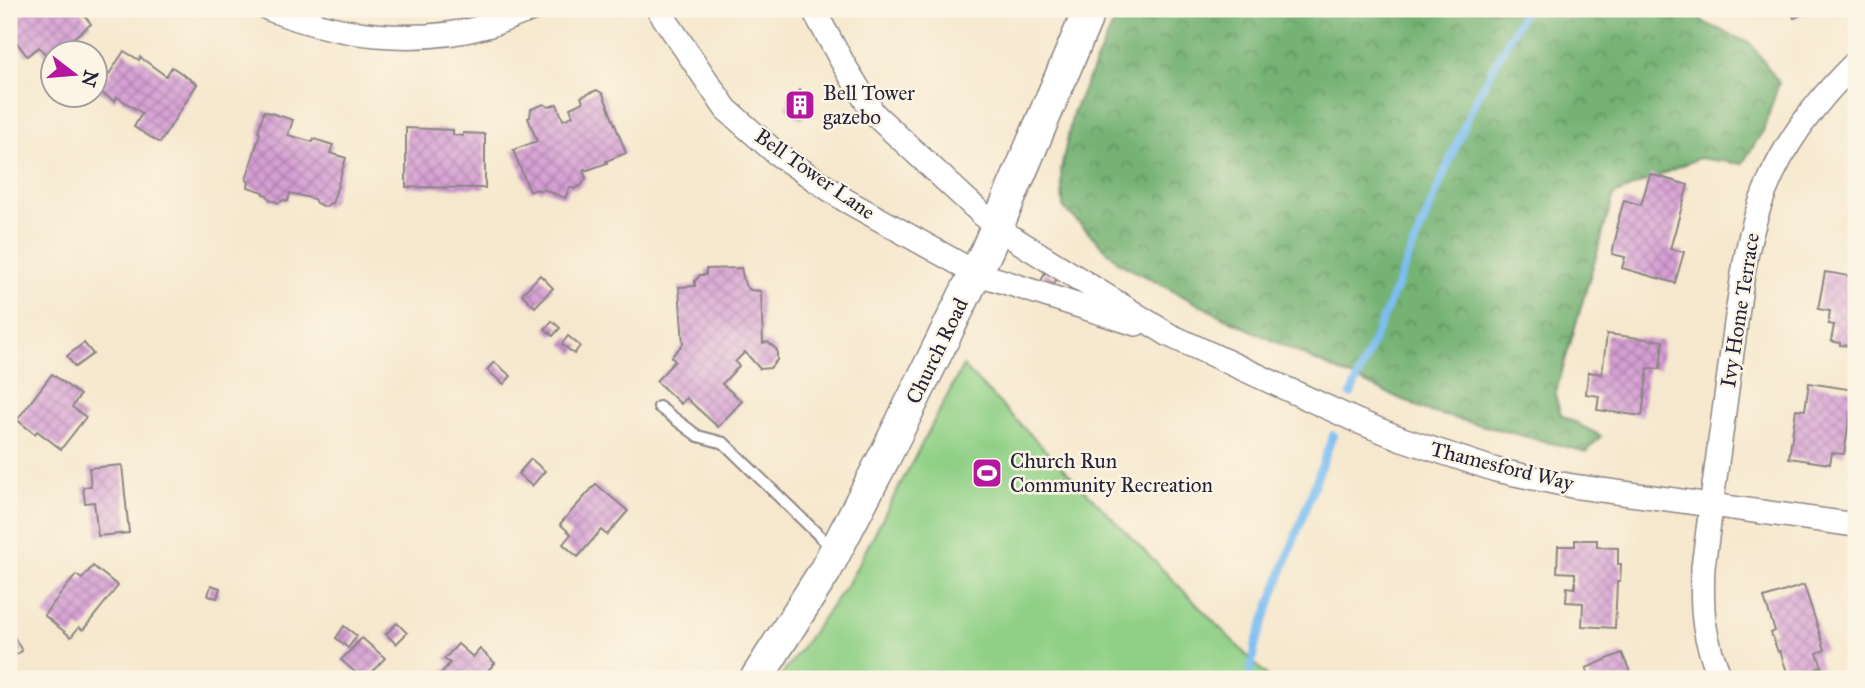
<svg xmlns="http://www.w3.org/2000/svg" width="1865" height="688" font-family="'IM FELL Great Primer',serif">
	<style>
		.forest { fill: url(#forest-crowns); stroke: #4b6a57; stroke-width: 2 }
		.pitch { fill: #90d086; stroke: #597960; stroke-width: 2 }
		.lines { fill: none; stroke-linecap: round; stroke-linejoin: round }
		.stream { stroke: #7dbef2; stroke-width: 8 }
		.building { fill: url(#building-cross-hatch) }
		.service-casing { stroke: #8c8584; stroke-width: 14 }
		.minor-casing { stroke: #8c8584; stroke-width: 26 }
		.secondary-casing { stroke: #8c8584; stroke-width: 35 }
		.service { stroke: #fff; stroke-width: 10 }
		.minor { stroke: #fff; stroke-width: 23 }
		.secondary { stroke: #fff; stroke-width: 32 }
		.labels { text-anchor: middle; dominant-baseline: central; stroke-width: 5; stroke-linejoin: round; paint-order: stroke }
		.poi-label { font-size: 21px; fill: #22223b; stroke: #fcf5e5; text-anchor: start }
		.street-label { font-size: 21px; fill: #22223b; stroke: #fcf5e5 }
	</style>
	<defs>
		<pattern id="forest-crowns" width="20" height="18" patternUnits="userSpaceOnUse" patternTransform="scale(1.75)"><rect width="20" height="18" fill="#74b273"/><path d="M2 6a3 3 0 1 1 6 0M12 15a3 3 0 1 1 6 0" fill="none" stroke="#5f9060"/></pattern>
		<pattern id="building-cross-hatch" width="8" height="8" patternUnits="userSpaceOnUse" patternTransform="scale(1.75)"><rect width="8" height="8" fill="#d69fd4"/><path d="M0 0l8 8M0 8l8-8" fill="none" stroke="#ad81ad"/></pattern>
	</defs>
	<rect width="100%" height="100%" fill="#fcf5e5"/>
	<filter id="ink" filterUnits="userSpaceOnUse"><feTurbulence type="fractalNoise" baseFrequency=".0143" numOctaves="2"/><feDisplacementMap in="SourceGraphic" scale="14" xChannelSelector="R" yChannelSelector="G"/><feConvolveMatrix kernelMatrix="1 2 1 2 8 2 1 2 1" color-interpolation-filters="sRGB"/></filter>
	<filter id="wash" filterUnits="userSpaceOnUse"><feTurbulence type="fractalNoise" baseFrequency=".00686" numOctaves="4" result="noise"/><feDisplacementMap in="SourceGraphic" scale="28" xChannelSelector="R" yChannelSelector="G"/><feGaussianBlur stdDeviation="1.57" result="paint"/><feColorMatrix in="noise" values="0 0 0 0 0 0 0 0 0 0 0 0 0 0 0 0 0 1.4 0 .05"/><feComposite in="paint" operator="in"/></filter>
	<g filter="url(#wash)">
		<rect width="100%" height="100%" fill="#f6e8ce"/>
		<polygon class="forest" points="1120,9 1691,9 1705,23 1751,44 1779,83 1763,131 1742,164 1699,158 1614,195 1555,395 1561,415 1601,436 1586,452 1430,412 1316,361 1223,317 1119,263 1063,207 1061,170 1073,112"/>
		<polygon class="pitch" points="963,366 1270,679 779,679 850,580"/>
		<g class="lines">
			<g class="stream">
				<polyline points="1351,394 1474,103 1525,9"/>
				<polyline points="1249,679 1256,642 1333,435"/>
			</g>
		</g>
		<g id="blocks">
			<g class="building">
				<polygon points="9,9 79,9 91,24 50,56 45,54 39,47 27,56 9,32"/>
				<polygon points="1790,9 1815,9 1794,18"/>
				<polygon points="124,51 139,60 140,57 166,76 172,67 197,84 160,143 134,127 142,113 117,97 115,101 98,91"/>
				<polygon points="597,90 603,94 626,153 606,161 607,163 585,171 585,169 583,170 586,178 582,185 574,189 570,187 565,198 543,189 542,191 536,189 530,192 513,150 537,141 528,118 530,117 531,109 544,104 549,107 557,104 563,120 573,116 570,108 583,102 581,97"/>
				<polygon points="800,90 815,104 801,120 785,106"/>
				<polygon points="264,111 293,120 288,135 313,142 314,139 333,145 330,153 346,158 332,204 330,203 326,207 316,203 314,199 290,193 288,201 283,200 279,203 270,200 267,195 263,194 264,192 248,187 249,181 246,180 260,133 258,132"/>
				<polygon points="406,128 453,130 453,135 463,136 463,133 485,134 485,188 406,187"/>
				<polygon points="1650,174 1688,185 1670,249 1684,252 1675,283 1622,268 1625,257 1612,254 1618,228 1616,228 1624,200 1641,205"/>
				<polygon points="741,268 745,285 750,290 761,291 763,343 768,342 777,350 777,360 770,368 760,369 745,352 735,362 739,366 722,384 742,401 718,427 686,398 681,404 656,381 675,361 671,357 683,344 679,287 695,286 695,281 700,275 706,275 706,269"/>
				<polygon points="1045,272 1057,278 1052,289 1040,284"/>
				<polygon points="1825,272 1856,277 1856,346 1840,345 1840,343 1831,341 1834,325 1828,324 1830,311 1818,309"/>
				<polygon points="540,275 553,288 535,307 522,294"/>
				<polygon points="552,321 560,328 553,336 545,329"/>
				<polygon points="1607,334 1663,341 1660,369 1648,368 1642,416 1597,410 1599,396 1586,394 1588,372 1602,374"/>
				<polygon points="568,336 580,346 574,354 562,344"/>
				<polygon points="84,343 93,354 75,367 67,356"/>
				<polygon points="494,362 511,376 504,384 487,370"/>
				<polygon points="52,374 80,395 72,407 86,417 61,449 37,431 35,434 17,420"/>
				<polygon points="1809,383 1854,390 1844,454 1832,453 1830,464 1789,458 1796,409 1805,410"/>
				<polygon points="531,459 545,471 532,486 518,474"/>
				<polygon points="122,465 129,533 98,536 94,502 85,503 83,487 91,486 89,468"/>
				<polygon points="596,484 628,511 607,535 601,530 578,557 563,544 571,534 560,524"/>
				<polygon points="1575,540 1597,540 1597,547 1618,548 1618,564 1621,564 1620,582 1617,582 1615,628 1582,626 1583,603 1566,602 1567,587 1575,588 1575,573 1557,572 1558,546 1575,546"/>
				<polygon points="93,566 118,586 83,630 79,627 71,637 44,615 76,575 82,579"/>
				<polygon points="211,585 220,588 217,598 208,596"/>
				<polygon points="1804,585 1825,650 1817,653 1822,667 1789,678 1780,651 1778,652 1771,633 1775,631 1764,598"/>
				<polygon points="397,623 407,633 396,644 386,634"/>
				<polygon points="344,626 357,636 348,648 336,638"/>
				<polygon points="9,628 22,651 9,659"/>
				<polygon points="362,638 385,658 365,679 363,679 341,660"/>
				<polygon points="458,644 473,657 480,649 495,663 480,679 436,679 450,663 444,659"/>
				<polygon points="1622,653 1633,679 1591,679 1586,668"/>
			</g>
		</g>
	</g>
	<g filter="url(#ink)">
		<use href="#blocks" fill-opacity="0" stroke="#8c8584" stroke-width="2"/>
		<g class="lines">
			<g class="service-casing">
				<polyline id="service" points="659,407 698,436 724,443 833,549"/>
			</g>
			<g class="minor-casing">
				<g id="minor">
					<path d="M 269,9 C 338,36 415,46 487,26 C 503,21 518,14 533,9"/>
					<polyline points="658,9 726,109 776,153 845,200 976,273 1136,324"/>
					<polyline points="813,9 844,65 874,114 997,228 1169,335 1357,421 1402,439 1496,470 1572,486 1856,525"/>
					<path d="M 1721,679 C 1703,638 1701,611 1703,567 C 1713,495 1723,423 1732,352 C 1740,298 1744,242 1765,191 C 1785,141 1818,99 1856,62"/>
				</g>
			</g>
			<g class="secondary-casing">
				<polyline id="secondary" points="756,679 825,571 887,452 987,250 1090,9"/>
			</g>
			<use href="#service" class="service"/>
			<use href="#minor" class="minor"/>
			<use href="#secondary" class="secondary"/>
		</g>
	</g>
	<defs>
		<g id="building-square" transform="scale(1.575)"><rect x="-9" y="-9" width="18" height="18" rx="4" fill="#b5179e" stroke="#fcf5e5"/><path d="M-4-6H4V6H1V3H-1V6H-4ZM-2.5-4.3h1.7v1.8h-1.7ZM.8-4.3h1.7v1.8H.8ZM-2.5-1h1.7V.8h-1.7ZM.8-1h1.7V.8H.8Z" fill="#fff"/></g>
		<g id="stadium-square" transform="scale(1.575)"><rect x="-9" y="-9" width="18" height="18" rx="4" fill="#b5179e" stroke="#fcf5e5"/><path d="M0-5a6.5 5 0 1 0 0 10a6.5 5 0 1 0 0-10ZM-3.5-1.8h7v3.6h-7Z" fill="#fff"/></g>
	</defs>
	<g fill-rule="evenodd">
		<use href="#building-square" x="800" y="105"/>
		<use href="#stadium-square" x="987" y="473"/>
	</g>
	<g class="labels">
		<g class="poi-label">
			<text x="823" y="93">Bell Tower<tspan x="823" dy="24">gazebo</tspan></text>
			<text x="1010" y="461">Church Run<tspan x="1010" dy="24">Community Recreation</tspan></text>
		</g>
		<g class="street-label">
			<text transform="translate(815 174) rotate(35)">Bell Tower Lane</text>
			<text transform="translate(1740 310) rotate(-81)">Ivy Home Terrace</text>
			<text transform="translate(937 351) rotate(-64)">Church Road</text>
			<text transform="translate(1502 466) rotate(14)">Thamesford Way</text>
		</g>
	</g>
	<rect width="1865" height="688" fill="none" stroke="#fcf5e5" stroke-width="35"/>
	<g transform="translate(74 74) rotate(106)"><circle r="33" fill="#fcf5e5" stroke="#a5a1a1" stroke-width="2"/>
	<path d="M0-5L12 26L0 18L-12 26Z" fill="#b5179e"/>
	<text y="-10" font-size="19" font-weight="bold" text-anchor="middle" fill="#22223b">N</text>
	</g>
</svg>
